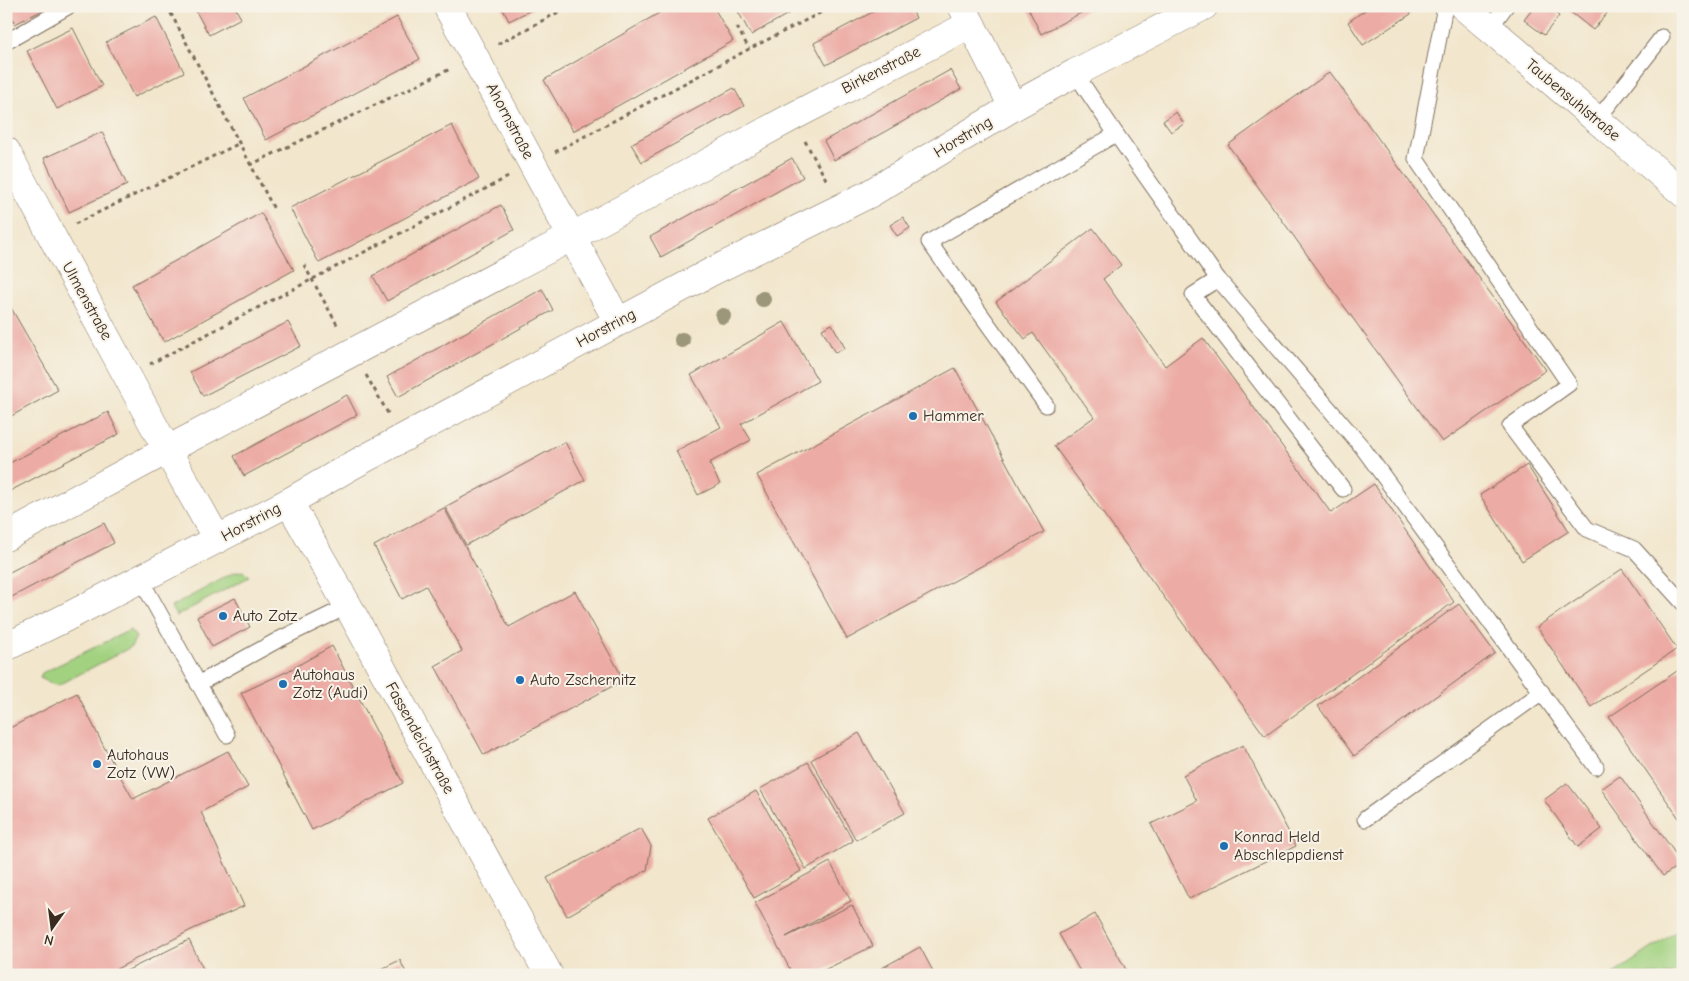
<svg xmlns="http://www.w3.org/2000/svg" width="1689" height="981" font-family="'Comic Neue',sans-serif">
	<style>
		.green { fill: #a2d280; stroke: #6e7e4f }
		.building { fill: #ecaba4 }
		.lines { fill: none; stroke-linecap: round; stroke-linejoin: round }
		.lane-casing { stroke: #7b6c5b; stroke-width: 17 }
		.street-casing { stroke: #7b6c5b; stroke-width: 29 }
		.secondary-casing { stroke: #7b6c5b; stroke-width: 29 }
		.path { stroke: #7b6c5b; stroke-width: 3; stroke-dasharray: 4 4; stroke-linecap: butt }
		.lane { stroke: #fff; stroke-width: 15 }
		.street { stroke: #fff; stroke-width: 28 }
		.secondary { stroke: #fff; stroke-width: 28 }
		.tree { fill: #9c967a }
		.poi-dot { fill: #1f6fb2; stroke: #f7f3e8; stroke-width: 2 }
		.labels { text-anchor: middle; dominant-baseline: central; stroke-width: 4; stroke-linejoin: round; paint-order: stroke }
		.street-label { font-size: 16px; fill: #3b2a1e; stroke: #f7f3e8 }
		.poi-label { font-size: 16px; fill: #3b2a1e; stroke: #f7f3e8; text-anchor: start }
	</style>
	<rect width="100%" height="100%" fill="#f7f3e8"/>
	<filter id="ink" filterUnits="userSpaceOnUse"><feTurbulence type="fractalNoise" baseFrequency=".02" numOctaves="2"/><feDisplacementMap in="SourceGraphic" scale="10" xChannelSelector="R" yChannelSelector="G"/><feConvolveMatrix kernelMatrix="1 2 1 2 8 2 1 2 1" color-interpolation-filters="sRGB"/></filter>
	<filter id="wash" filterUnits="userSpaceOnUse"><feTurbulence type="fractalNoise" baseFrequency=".0096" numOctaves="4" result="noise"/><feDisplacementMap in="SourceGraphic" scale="20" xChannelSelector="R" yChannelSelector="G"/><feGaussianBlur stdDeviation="1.12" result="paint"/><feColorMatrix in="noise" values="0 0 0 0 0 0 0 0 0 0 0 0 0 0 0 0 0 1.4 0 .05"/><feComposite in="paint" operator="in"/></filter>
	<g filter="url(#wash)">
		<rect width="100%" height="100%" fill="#f2e6cc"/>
		<g class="green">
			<polygon points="243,571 249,577 176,616 171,607 233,573"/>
			<polygon points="130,630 136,637 131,647 57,686 40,678 42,673"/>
			<polygon points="1683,927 1683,965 1670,975 1612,975"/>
		</g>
		<g id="blocks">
			<g class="building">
				<polygon points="6,6 51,6 15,24"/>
				<polygon points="193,6 234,6 241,18 209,35"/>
				<polygon points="501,6 539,6 509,21"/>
				<polygon points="671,6 713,6 733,41 573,131 544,80"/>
				<polygon points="735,6 802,6 751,35"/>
				<polygon points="884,6 910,6 916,18 826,65 814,43"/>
				<polygon points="1036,6 1094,6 1041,34 1029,10"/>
				<polygon points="1371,6 1406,6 1411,14 1363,45 1348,22"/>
				<polygon points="1535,6 1547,6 1559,16 1544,35 1524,20"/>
				<polygon points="1571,6 1613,6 1593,30 1568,10"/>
				<polygon points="156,17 184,72 134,97 106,42"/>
				<polygon points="397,17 420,59 266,140 244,98"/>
				<polygon points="73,28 102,86 57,109 27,51"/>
				<polygon points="950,70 961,89 834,160 824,141"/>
				<polygon points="1330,72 1546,370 1442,442 1228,145"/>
				<polygon points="734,88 744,106 642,162 631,144"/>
				<polygon points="1176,112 1184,124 1171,132 1163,121"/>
				<polygon points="452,125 479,179 319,263 290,208"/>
				<polygon points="102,132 127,185 69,212 44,158"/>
				<polygon points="792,158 803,177 661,257 650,237"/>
				<polygon points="501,205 514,230 387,301 373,276"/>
				<polygon points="261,213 294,270 164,342 132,285"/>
				<polygon points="903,217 910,228 897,236 890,225"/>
				<polygon points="1093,228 1121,265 1103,279 1165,366 1203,338 1331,513 1374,484 1454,602 1265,736 1054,446 1094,417 1033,333 1025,339 996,302"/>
				<polygon points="542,289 553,310 398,397 387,377"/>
				<polygon points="6,299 58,390 6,419"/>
				<polygon points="288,322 301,346 203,396 190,372"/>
				<polygon points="784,322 818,381 741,424 751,440 709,463 720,484 698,495 676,451 721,427 691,375"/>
				<polygon points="832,324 845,348 835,353 822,329"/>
				<polygon points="955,368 1044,532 847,639 757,475"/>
				<polygon points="347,395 357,415 244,476 234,456"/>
				<polygon points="108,412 119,434 6,493 6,465"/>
				<polygon points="565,442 585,480 466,545 445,507"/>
				<polygon points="1527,465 1569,531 1522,561 1480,495"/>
				<polygon points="444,508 509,627 575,591 624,680 484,755 435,666 462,651 426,586 402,599 374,546"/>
				<polygon points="104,523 114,543 6,600 6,574"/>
				<polygon points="1622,569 1677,649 1591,707 1537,627"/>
				<polygon points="235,598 250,627 212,647 197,617"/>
				<polygon points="1459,604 1495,653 1354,756 1318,706"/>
				<polygon points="332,646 403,783 312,830 241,693 288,671"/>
				<polygon points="1683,667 1683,824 1609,717"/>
				<polygon points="77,693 104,747 133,799 228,751 248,787 201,812 244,906 191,930 105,975 6,975 6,730"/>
				<polygon points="859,733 905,813 856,840 811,760"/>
				<polygon points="1243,745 1296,846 1189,899 1151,824 1197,801 1183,775"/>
				<polygon points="808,762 853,841 806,869 760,789"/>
				<polygon points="1620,776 1682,863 1663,876 1601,789"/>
				<polygon points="1567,783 1602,829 1578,847 1544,800"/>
				<polygon points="756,791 801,871 754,898 708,818"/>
				<polygon points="641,828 651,846 647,870 567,916 547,878"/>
				<polygon points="830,862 851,901 786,937 852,905 873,946 814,975 793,975 755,903"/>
				<polygon points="1095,914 1129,975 1082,975 1059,934"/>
				<polygon points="189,940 206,975 118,975"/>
				<polygon points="920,947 935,975 869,975"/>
				<polygon points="400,960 407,975 369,975"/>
			</g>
		</g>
	</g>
	<g filter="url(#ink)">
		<use href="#blocks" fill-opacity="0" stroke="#7b6c5b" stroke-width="1"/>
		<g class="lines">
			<g class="lane-casing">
				<g id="lane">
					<polyline points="1445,6 1416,159 1569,384 1510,426 1587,529 1634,549 1683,603"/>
					<polyline points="1489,29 1506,6"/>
					<polyline points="6,42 69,6"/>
					<polyline points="1075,73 1116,134 1218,279 1193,295 1343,489"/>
					<polyline points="1597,120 1662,37"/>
					<polyline points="1218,279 1362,447 1596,767"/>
					<polyline points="1046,405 929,242 1116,134"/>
					<polyline points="140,578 227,735"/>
					<polyline points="198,684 278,640 348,606"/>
					<polyline points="1365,819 1542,692"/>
				</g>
			</g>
			<g class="street-casing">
				<g id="street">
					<polyline points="447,6 618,322"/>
					<polyline points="962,6 1013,107"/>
					<polyline points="1463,6 1683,193"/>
					<polyline points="6,151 167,450 217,539"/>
					<polyline points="289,502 348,606 549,975"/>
					<polyline points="6,537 167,450 571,237 792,117 971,24"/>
				</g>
			</g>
			<g class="secondary-casing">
				<polyline id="secondary" points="6,647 65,618 289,502 351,466 711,272 869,194 1013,107 1075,73 1204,6"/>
			</g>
			<g class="path">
				<polyline points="167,6 274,209"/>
				<polyline points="737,27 749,49"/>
				<polyline points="498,44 570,6"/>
				<polyline points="805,141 828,183"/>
				<polyline points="555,152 749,49 834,6"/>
				<polyline points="250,165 450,69"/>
				<polyline points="75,224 238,144"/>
				<polyline points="304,265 339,328"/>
				<polyline points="150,364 508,177"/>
				<polyline points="366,375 389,415"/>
			</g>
			<use href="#lane" class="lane"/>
			<use href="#street" class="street"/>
			<use href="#secondary" class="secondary"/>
		</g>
		<g class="tree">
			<circle cx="763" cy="299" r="8"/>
			<circle cx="723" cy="316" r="8"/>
			<circle cx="682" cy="340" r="8"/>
		</g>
	</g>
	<g class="poi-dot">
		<circle cx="913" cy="416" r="5"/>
		<circle cx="223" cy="616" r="5"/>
		<circle cx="520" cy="680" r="5"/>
		<circle cx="283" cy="684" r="5"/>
		<circle cx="97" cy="764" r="5"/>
		<circle cx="1224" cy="846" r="5"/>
	</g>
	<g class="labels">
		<g class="street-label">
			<text transform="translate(881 70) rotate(-27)">Birkenstraße</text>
			<text transform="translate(1573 100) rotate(40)">Taubensuhlstraße</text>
			<text transform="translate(510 121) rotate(62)">Ahornstraße</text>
			<text transform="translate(963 137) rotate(-31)">Horstring</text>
			<text transform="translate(87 301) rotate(61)">Ulmenstraße</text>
			<text transform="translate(606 328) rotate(-28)">Horstring</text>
			<text transform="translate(251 522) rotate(-28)">Horstring</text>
			<text transform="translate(420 738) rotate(61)">Fassendeichstraße</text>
		</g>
		<g class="poi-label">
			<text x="923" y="416">Hammer</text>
			<text x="233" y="616">Auto Zotz</text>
			<text x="293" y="675">Autohaus<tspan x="293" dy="18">Zotz (Audi)</tspan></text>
			<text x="530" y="680">Auto Zschernitz</text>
			<text x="107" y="755">Autohaus<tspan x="107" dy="18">Zotz (VW)</tspan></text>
			<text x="1234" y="837">Konrad Held<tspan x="1234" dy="18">Abschleppdienst</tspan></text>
		</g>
	</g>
	<rect width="1689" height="981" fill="none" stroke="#f7f3e8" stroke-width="25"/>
	<g transform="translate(52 928) rotate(194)" stroke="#f7f3e8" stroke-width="4" paint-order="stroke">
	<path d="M0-4L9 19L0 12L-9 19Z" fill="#3b2a1e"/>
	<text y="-8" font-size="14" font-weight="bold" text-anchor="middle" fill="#3b2a1e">N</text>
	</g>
</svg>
